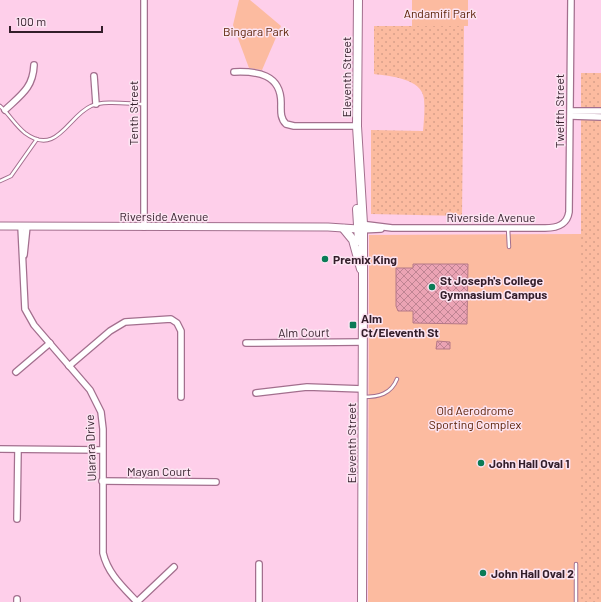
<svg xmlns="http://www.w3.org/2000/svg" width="601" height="602" font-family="Barlow,sans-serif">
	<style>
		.grass { fill: url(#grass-dots) }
		.park { fill: #fcbba0 }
		.building { fill: url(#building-cross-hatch); stroke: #b57887 }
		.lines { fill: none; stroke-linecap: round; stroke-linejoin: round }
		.service-casing { stroke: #a36f8e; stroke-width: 4.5 }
		.minor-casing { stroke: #a36f8e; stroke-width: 8 }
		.tertiary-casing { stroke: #a36f8e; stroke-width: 9 }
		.secondary-casing { stroke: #a36f8e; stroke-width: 10 }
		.service { stroke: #fff; stroke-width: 2.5 }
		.minor { stroke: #fff; stroke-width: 5.5 }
		.tertiary { stroke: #fff; stroke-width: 7 }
		.secondary { stroke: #fff; stroke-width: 8 }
		.poi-dot { fill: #0a7b56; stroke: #fce4f2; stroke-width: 1.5 }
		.labels { text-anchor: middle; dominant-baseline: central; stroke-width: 3; stroke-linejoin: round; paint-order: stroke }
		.park-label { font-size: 12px; fill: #571d00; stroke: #fce4f2 }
		.street-label { font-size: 12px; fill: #331e2a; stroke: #fce4f2 }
		.poi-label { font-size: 12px; font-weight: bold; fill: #331e2a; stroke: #fce4f2; text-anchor: start }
	</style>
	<defs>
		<pattern id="grass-dots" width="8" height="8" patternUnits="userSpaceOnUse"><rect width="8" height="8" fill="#fcbba0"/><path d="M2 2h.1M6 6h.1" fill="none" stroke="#d8a08a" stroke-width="1.8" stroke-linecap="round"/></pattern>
		<pattern id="building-cross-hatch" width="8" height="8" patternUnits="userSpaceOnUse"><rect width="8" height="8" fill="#eba3b4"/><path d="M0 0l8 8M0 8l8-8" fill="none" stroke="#bf8493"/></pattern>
	</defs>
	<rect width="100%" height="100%" fill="#fecfea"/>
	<g class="grass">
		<path d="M 374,26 L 464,26 L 462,216 L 371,214 L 371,130 L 423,131 C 424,120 425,109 424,99 C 422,78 389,76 374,74 Z"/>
		<rect x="581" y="73" width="20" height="529"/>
	</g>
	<g class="park">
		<polygon points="239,0 250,0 281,26 262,70 249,68 233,25"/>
		<rect x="412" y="0" width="56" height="26"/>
		<polygon points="581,234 581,602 368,602 369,235"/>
	</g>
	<g class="building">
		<polygon points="413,264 468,264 467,324 413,323 413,311 398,311 396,306 396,268 413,268"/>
		<polygon points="437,341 450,342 450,349 436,349"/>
	</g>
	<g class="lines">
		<g class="service-casing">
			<g id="service">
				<path d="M 0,106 C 9,114 15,125 25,133 C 57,157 68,116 91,106 C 103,100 130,104 144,104"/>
				<polyline points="0,181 11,176 37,139"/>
				<polyline points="508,228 509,247"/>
				<path d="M 363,397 C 379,397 391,394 397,379"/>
				<polyline points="576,602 576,564"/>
			</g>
		</g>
		<g class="minor-casing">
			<g id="minor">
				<path d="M 234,72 C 257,71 281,74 281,103 C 281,111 280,118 286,124 L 294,126 L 357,126"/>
				<polyline points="94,76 96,104"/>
				<path d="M 5,110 C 21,95 33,88 34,65"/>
				<polyline points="571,111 601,111"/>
				<polyline points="571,116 601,117"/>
				<path d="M 360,224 L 392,228 L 545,228 C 557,228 567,225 569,212 L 571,0"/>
				<path d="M 21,226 L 25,309 L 34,325 L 90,390 L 101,412 L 103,429 L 103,553 C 108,574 123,587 137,602"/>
				<polyline points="144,227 144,0"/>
				<polyline points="360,230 381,229"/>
				<polyline points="24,255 27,226"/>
				<polyline points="246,343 363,342"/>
				<polyline points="69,366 110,331 125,322 171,319 177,323 181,331 181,397"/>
				<polyline points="16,372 50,343"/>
				<polyline points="256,393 307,387 363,389"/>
				<polyline points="0,449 102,450"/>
				<polyline points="102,481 216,482"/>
				<polyline points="17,519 18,450"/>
				<polyline points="17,602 17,599"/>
				<polyline points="137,602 174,567"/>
				<polyline points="259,602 259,564"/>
			</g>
		</g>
		<g class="tertiary-casing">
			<polyline id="tertiary" points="0,226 328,227 358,229"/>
		</g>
		<g class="secondary-casing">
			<g id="secondary">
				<polyline points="358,0 357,126 363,224 363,284 362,602"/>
				<polyline points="357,209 359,241"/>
				<polyline points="344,229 353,240 361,269"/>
			</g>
		</g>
		<use href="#service" class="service"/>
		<use href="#minor" class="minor"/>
		<use href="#tertiary" class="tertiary"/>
		<use href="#secondary" class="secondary"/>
	</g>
	<g class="poi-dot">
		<circle cx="325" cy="259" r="4"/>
		<circle cx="432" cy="287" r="4"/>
		<rect x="349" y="321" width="8" height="8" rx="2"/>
		<circle cx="481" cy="463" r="4"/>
		<circle cx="483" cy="573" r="4"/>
	</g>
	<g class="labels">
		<g class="park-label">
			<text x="440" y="13">Andamifi Park</text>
			<text x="256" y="31">Bingara Park</text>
			<text x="475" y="410">Old Aerodrome<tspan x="475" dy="14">Sporting Complex</tspan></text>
		</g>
		<g class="street-label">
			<text transform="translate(346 77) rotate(-90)">Eleventh Street</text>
			<text transform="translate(559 111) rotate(-90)">Twelfth Street</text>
			<text transform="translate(133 113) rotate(-90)">Tenth Street</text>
			<text x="164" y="216">Riverside Avenue</text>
			<text x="491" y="217">Riverside Avenue</text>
			<text transform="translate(304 332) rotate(-1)">Alm Court</text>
			<text transform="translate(351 443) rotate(-90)">Eleventh Street</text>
			<text transform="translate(90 448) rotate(-92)">Ularara Drive</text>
			<text x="159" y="471">Mayan Court</text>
		</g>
		<g class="poi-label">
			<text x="333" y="259">Premix King</text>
			<text x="440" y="280">St Joseph's College<tspan x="440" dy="14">Gymnasium Campus</tspan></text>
			<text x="361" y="318">Alm<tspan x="361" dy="14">Ct/Eleventh St</tspan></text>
			<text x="489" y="463">John Hall Oval 1</text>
			<text x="491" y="573">John Hall Oval 2</text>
		</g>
	</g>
	<path d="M10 26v6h92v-6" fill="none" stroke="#331e2a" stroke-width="2"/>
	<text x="16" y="26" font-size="12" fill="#331e2a" stroke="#fce4f2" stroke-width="3" paint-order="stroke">100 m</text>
</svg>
